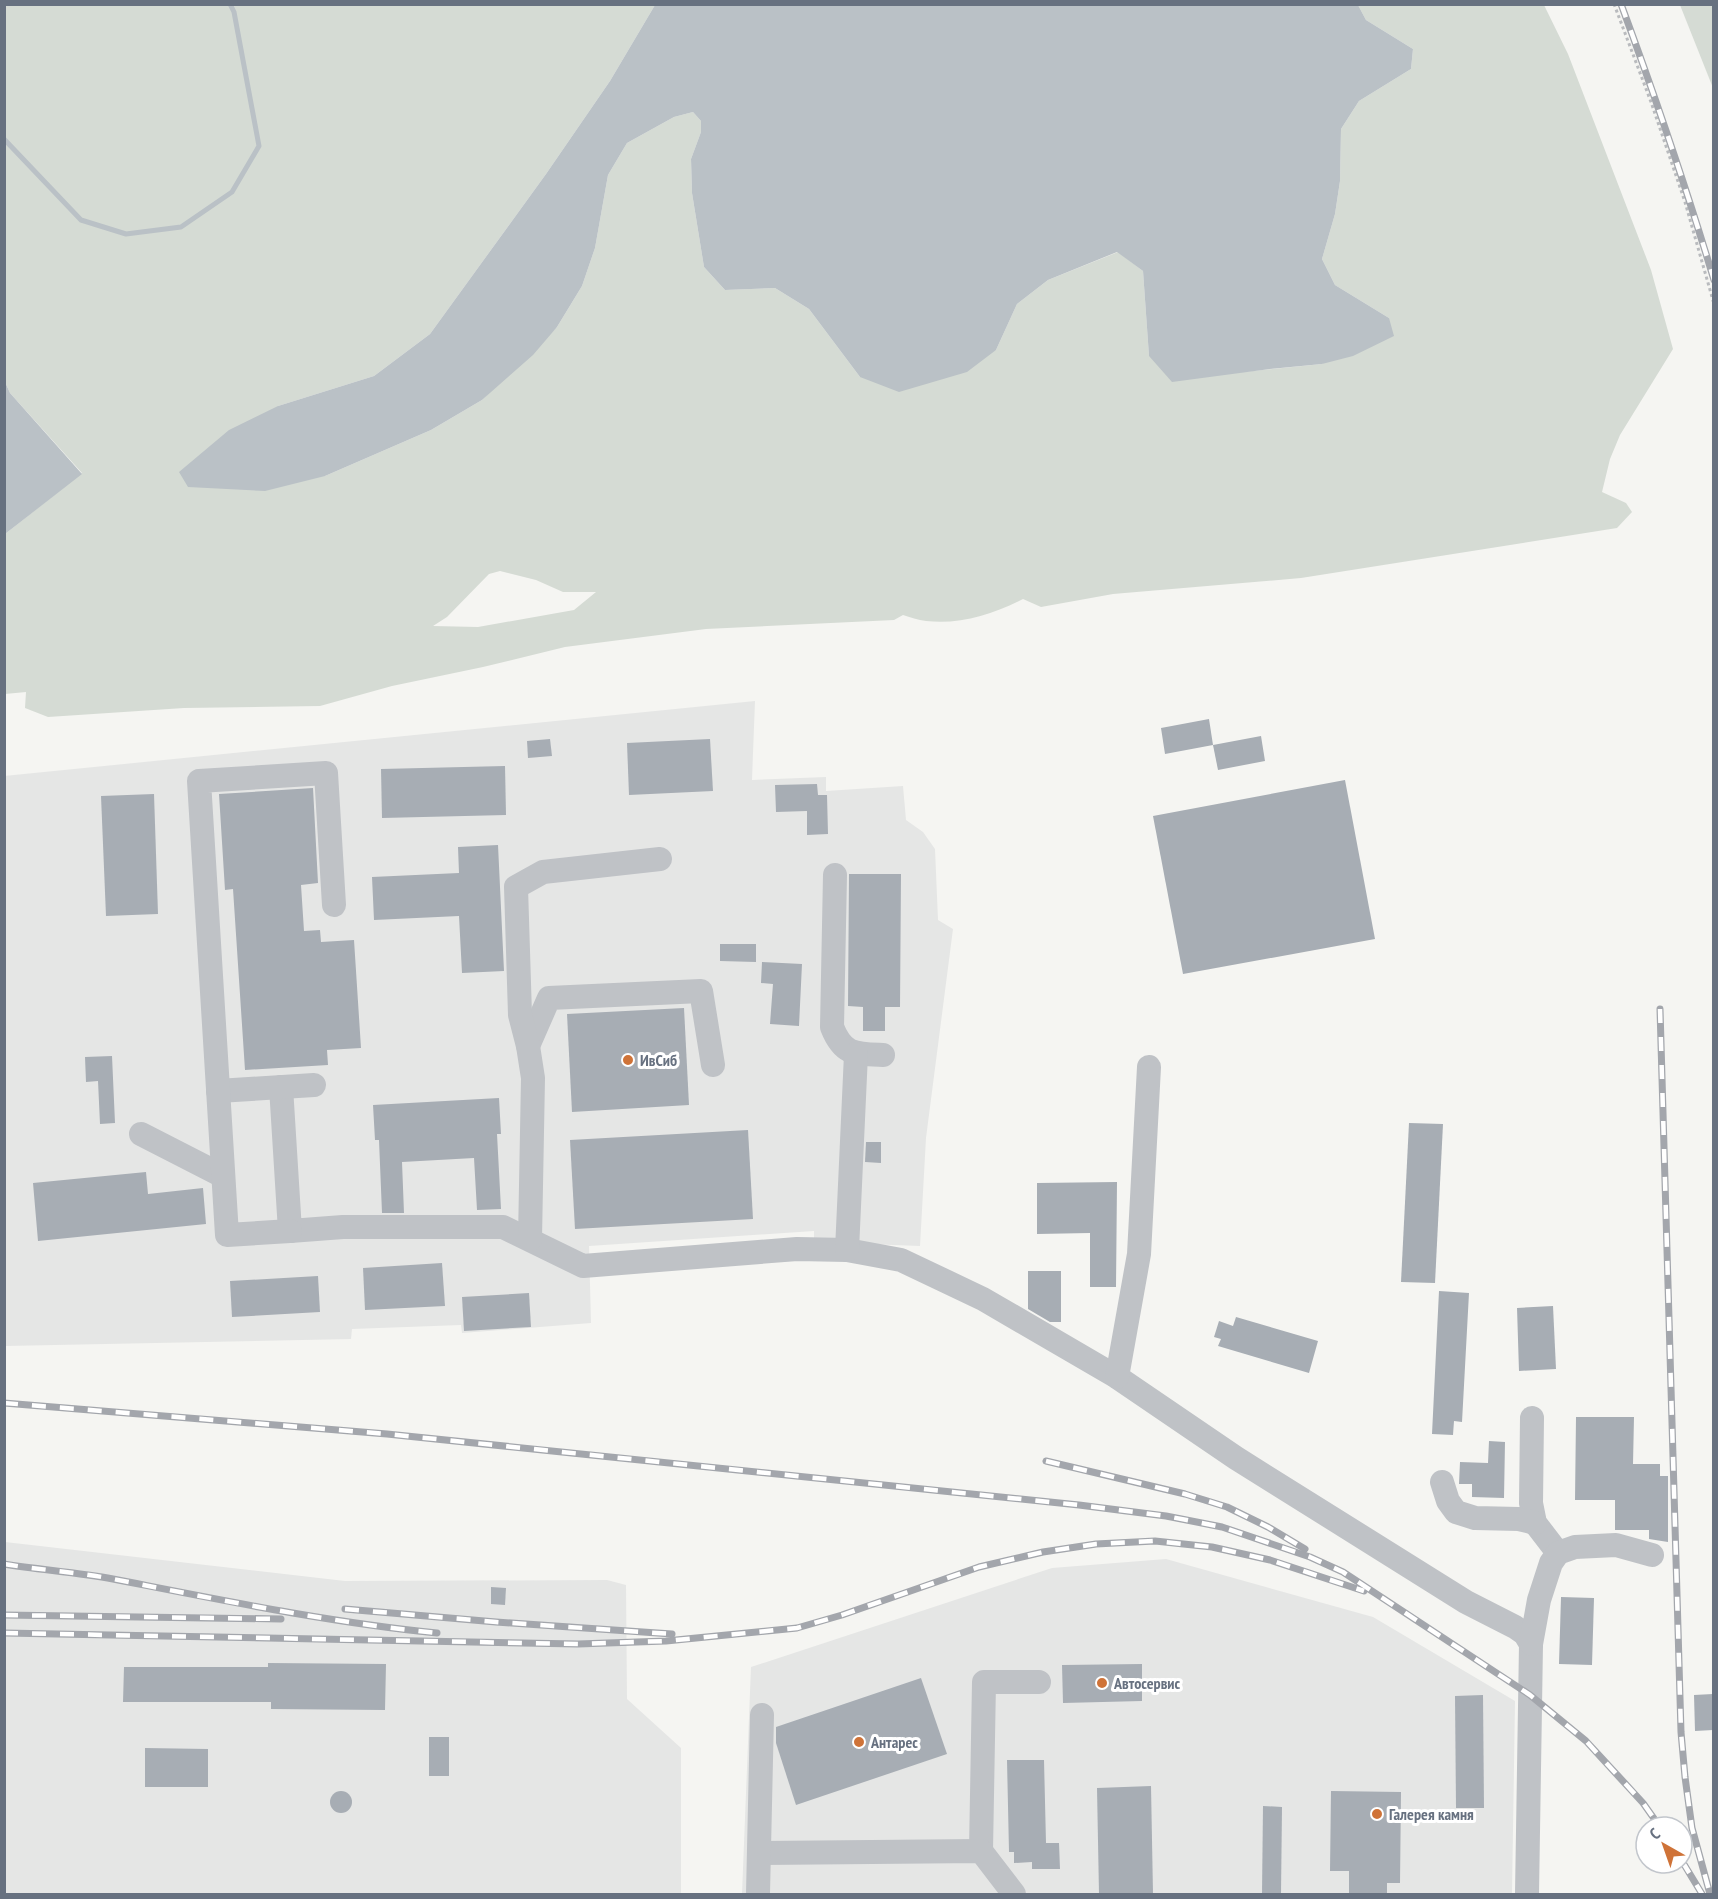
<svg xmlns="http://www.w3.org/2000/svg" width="1718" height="1899" font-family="'PT Sans Narrow',sans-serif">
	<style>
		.built { fill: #e5e6e5 }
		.green { fill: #d5dbd4; fill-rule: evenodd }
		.water { fill: #bac1c6 }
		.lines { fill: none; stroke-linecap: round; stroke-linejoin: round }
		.stream { stroke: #bac1c6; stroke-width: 5 }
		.building { fill: #a7adb4 }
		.path { stroke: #b9bbbe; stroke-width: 3; stroke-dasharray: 3 3; stroke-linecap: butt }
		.minor { stroke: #bfc2c6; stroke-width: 24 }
		.rail-casing { stroke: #a3a6ac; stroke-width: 7 }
		.rail { stroke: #fff; stroke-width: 4.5; stroke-dasharray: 14; stroke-linecap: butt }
		.poi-dot { fill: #cf7338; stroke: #fff; stroke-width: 2 }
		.labels { text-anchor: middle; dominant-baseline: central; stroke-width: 6; stroke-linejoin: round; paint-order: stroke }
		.poi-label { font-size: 16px; font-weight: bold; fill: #677180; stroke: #fff; text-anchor: start }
	</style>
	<rect width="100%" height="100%" fill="#f5f5f2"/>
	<g class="built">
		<polygon points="755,701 752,780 826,777 826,791 903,786 906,820 923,832 935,849 938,920 953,929 926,1138 920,1246 814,1242 814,1231 589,1246 591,1323 462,1333 461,1325 352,1329 351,1339 5,1346 4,776"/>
		<polygon points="5,1542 345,1581 607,1580 626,1585 627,1699 681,1748 681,1894 5,1894"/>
		<polygon points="1166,1559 1373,1617 1515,1701 1512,1894 742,1894 751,1667 1052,1568"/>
	</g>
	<g class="green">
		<path d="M 5,4 L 655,5 L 610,81 L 546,174 L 430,334 L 374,376 L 278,406 L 325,476 L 431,430 L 482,400 L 557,327 L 582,286 L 595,248 L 608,175 L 627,143 L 674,117 L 693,112 L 701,121 L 701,132 L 691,159 L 692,193 L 704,267 L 725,290 L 775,288 L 809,309 L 860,377 L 996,350 L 1017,304 L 1048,280 L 1118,252 L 1143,271 L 1149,356 L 1232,373 L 1322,364 L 1389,318 L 1335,285 L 1322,259 L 1335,214 L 1340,181 L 1341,129 L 1359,101 L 1411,69 L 1413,49 L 1366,20 L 1358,5 L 1544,5 L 1568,54 L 1651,270 L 1673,349 L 1620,435 L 1610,459 L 1602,492 L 1626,503 L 1632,512 L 1617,528 L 1301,578 L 1113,594 L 1041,607 L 1023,599 C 994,614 960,625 926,621 C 918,620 910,617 903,615 L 894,620 L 706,629 L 565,647 L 483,667 L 392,686 L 320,706 L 184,708 L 48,717 L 25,708 L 26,692 L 5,694 L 5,534 L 82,473 L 10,393 L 5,382 ZM 500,571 L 536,580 L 563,592 L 596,592 L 574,610 L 478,627 L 433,626 L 447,617 L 489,574 Z"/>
		<polygon points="1680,5 1713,5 1713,88"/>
	</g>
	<g class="water">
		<polygon points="655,5 1358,5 1366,20 1413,49 1411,69 1359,101 1341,129 1340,181 1335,214 1322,259 1335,285 1389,318 1394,336 1353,356 1322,364 1270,369 1172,382 1149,356 1143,271 1117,252 1048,280 1017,304 996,350 967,372 899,392 860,377 809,309 775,288 725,290 704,267 692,193 691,159 701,132 701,121 693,112 674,117 627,143 608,175 595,248 582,286 557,327 533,355 482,400 431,430 325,476 265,491 188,487 179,472 229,430 278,406 374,376 430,334 546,174 610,81"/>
		<polygon points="5,382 10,393 82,474 5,534"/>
	</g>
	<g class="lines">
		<polyline class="stream" points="4,139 81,220 126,234 181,227 232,192 259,146 234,12 230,4"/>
	</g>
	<g class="building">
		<polygon points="1209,719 1213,745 1165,754 1161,728"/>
		<polygon points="1261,736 1265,761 1218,770 1213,745"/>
		<polygon points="550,739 552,756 528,758 527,741"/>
		<polygon points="710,739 713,791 629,795 627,743"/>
		<polygon points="505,766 506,815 382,818 381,769"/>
		<polygon points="1345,780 1375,939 1183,974 1153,816"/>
		<polygon points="817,784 818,795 827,795 828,834 807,835 807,811 776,812 775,785"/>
		<polygon points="313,788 318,883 301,885 304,931 320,930 321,942 354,940 361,1048 327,1050 328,1065 245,1070 233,889 225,890 219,794"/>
		<polygon points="154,794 158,914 106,916 101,796"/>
		<polygon points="498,845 504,971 462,973 459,916 374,920 372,877 459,873 458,847"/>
		<polygon points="849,874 901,874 900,1007 885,1007 885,1031 863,1031 863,1007 848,1006"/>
		<polygon points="720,944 756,944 756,962 720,961"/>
		<polygon points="762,962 802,964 799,1026 770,1024 773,984 761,983"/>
		<polygon points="684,1008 689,1105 572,1112 567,1014"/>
		<polygon points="112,1056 115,1123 100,1124 98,1081 86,1082 85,1057"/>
		<polygon points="499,1098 501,1134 497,1134 501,1209 477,1210 474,1158 402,1162 404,1213 382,1213 379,1140 375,1140 373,1105"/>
		<polygon points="1409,1123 1443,1124 1435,1283 1401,1282"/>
		<polygon points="748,1130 753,1219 575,1229 570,1140"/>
		<polygon points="866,1142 881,1142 881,1163 865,1162"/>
		<polygon points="146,1172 148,1194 203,1188 206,1224 38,1241 33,1183"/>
		<polygon points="1117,1182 1116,1287 1090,1287 1090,1233 1037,1234 1037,1183"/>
		<polygon points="442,1263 445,1306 365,1310 363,1268"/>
		<polygon points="1028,1271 1061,1271 1061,1322 1050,1322 1028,1309"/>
		<polygon points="318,1276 320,1312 232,1317 230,1281"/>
		<polygon points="1439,1291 1469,1293 1462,1422 1454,1421 1453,1435 1432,1434"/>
		<polygon points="529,1293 531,1327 464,1331 462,1297"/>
		<polygon points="1553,1306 1556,1369 1519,1371 1517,1308"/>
		<polygon points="1236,1317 1318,1341 1309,1373 1218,1346 1221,1339 1214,1337 1219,1321 1233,1326"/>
		<polygon points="1576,1417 1634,1417 1633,1464 1660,1464 1660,1476 1668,1476 1668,1542 1649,1539 1649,1530 1615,1530 1615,1500 1575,1500"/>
		<polygon points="1489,1441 1505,1442 1504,1498 1472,1497 1472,1484 1459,1484 1460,1462 1488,1463"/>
		<polygon points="491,1587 506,1588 505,1605 491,1604"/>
		<polygon points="1561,1597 1594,1598 1592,1665 1559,1664"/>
		<polygon points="268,1663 386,1664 385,1710 271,1709 271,1702 123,1702 124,1667 268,1667"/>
		<polygon points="1142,1664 1142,1701 1063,1703 1062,1665"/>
		<polygon points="921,1678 947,1754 796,1805 776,1743 776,1727"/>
		<polygon points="1713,1694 1713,1730 1695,1731 1694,1695"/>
		<polygon points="1483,1695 1484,1808 1456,1808 1455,1696"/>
		<rect x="429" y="1737" width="20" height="39"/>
		<polygon points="145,1748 208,1749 208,1787 145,1787"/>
		<polygon points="1007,1760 1044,1760 1046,1843 1059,1843 1060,1869 1032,1869 1032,1862 1014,1863 1014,1852 1009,1852"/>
		<polygon points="1151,1786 1153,1894 1099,1894 1097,1788"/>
		<circle cx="341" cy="1802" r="11"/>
		<polygon points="1331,1791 1401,1792 1400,1883 1387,1883 1387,1894 1349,1894 1349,1871 1330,1871"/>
		<polygon points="1263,1806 1282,1807 1281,1894 1262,1894"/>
	</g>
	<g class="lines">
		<polyline class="path" points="1614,4 1651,102 1685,202 1714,304"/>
		<g class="minor">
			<path d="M 835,875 L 832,1027 C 843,1055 855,1054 883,1055"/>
			<polyline points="528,1046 549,998 701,991 713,1065"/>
			<polyline points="281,1087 290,1231 343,1227 503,1227 583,1266 797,1249 847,1250 901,1260 983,1299 1117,1377 1236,1458 1466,1602 1515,1627 1525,1634 1531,1644 1527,1894"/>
			<polyline points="218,1091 314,1085"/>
			<polyline points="141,1134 223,1176"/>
			<polyline points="290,1231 227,1235 199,781 326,773 334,905"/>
			<polyline points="530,1239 533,1078 528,1046 520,1015 516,887 543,872 660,859"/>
			<polyline points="847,1250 856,1054"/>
			<polyline points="1117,1377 1139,1254 1149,1067"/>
			<polyline points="1532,1418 1531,1503 1535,1523 1558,1553"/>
			<polyline points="1442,1482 1448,1501 1456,1512 1475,1518 1519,1519 1535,1523"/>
			<polyline points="1531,1644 1539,1600 1551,1563 1558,1553 1575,1547 1616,1545 1652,1555"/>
			<polyline points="981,1851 984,1682 1039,1682"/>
			<polyline points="759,1853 981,1851 1014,1894"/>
			<polyline points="758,1894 762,1715"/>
		</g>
		<g class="rail-casing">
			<g id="rail">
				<path d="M 1621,4 C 1655,96 1686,187 1714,280"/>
				<polyline points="1660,1009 1681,1732 1685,1777 1692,1828 1710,1894"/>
				<polyline points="4,1403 387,1434 1079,1505 1166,1516 1222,1527 1310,1557 1343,1572 1530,1695 1586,1741 1643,1803 1660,1827"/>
				<polyline points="1046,1461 1185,1494 1227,1507 1268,1527 1305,1549"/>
				<path d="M 4,1564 C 40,1570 77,1572 113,1579 C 221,1600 327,1622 437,1633"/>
				<polyline points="345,1609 496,1622 672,1634"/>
				<polyline points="4,1615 281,1619"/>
				<polyline points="4,1633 578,1644 666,1641 797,1628 842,1615 979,1567 1043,1552 1096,1544 1155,1541 1212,1547 1270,1560 1364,1591"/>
				<polyline points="1682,1861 1702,1894"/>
			</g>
		</g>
		<use href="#rail" class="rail"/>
	</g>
	<g class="poi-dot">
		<circle cx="628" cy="1060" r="6"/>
		<circle cx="1102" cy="1683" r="6"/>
		<circle cx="859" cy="1742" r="6"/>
		<circle cx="1377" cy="1814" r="6"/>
	</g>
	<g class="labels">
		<g class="poi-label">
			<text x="640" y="1060">ИвСиб</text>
			<text x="1114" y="1683">Автосервис</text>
			<text x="871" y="1742">Антарес</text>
			<text x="1389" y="1814">Галерея камня</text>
		</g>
	</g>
	<rect width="1718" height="1899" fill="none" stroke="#677180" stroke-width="12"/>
	<g transform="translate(1664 1845) rotate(320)"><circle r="28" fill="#ffffff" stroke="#c2c6cc" stroke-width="1.5"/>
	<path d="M0-4.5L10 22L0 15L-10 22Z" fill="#cf7338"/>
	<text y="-9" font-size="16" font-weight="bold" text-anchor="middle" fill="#677180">С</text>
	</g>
</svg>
